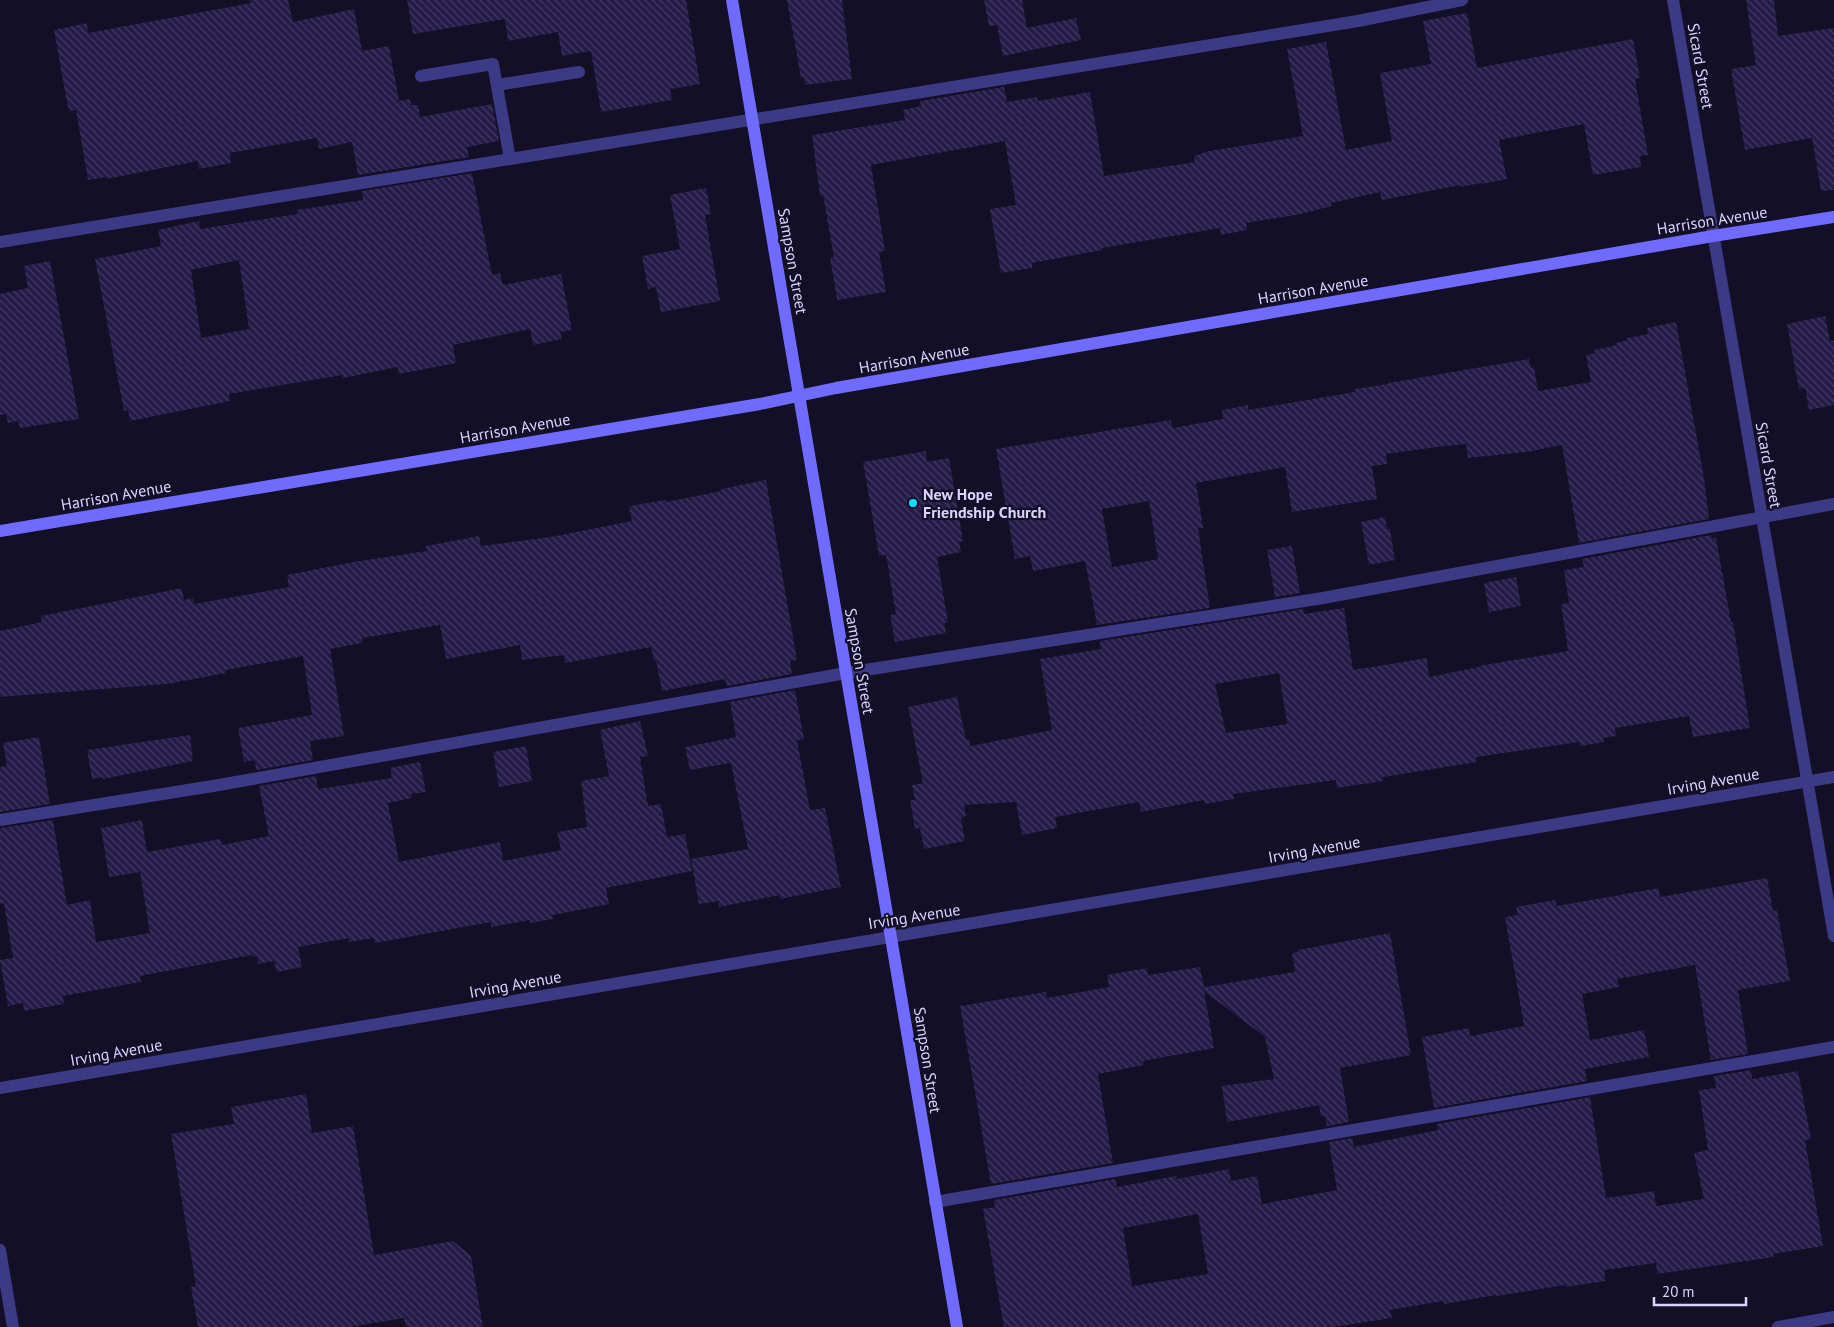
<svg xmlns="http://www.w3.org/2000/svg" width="1834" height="1327" font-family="'PT Sans',sans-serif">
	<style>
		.building { fill: url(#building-back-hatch); fill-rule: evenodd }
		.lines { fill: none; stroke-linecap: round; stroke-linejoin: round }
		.lane { stroke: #3d3a85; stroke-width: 12 }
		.street { stroke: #3d3a85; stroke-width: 12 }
		.secondary { stroke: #6f6bff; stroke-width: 12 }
		.poi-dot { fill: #00e5ff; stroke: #130f26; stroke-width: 2 }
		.labels { text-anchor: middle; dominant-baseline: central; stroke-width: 4.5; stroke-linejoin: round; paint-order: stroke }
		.street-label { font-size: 16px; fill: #d9d4ff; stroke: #130f26 }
		.poi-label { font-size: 16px; font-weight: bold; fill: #d9d4ff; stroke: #130f26; text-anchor: start }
	</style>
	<defs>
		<pattern id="building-back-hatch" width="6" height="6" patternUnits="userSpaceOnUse" patternTransform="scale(1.25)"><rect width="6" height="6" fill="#241b47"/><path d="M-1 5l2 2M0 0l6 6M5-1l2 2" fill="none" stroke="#433b63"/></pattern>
	</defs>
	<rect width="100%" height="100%" fill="#130f26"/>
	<g class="building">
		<polygon points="250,0 288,0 293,22 354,9 362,51 389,46 399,101 410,99 411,105 418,105 420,117 492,104 499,141 467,147 469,157 358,175 352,142 319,149 317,138 230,153 231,163 199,169 198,161 106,179 106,177 88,180 76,110 70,111 70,108 68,108 54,30 87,23 88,33 246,4 251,3"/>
		<polygon points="407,0 686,0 700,84 670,89 672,100 601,112 591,51 562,56 558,32 508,41 505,19 413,34"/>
		<polygon points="787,0 842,0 852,79 805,85 804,77 801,78"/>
		<polygon points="984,0 1022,0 1027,28 1076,18 1081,40 1003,56 997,25 989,26"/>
		<polygon points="1746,0 1774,0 1778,36 1834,28 1834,190 1821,191 1812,138 1745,150 1731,69 1756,65"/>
		<polygon points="1467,13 1477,68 1633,39 1640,78 1635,79 1648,155 1640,156 1641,167 1593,175 1584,124 1499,140 1507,179 1482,184 1481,183 1461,187 1461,185 1382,200 1380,192 1331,203 1332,206 1296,215 1246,223 1247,230 1221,235 1220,228 1102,248 1102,250 1032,263 1032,268 1001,273 990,209 1016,205 1005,141 871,165 885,251 879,252 886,292 837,300 830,257 834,257 823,195 820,196 812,135 905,120 903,110 921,106 920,101 1004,87 1007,102 1037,97 1038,101 1090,92 1104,176 1195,162 1194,156 1209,151 1303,136 1287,49 1326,42 1346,150 1392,141 1380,73 1431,64 1423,21"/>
		<path d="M 472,173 L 492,275 L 500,273 L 503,285 L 561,274 L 572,330 L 560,332 L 562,339 L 533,345 L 530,329 L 453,345 L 456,363 L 399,374 L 398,367 L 343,378 L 342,375 L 229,394 L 230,401 L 130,421 L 128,410 L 124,411 L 95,259 L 161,246 L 158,230 L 199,221 L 200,229 L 297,214 L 297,210 L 363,200 L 362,191 ZM 239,260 L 249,329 L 201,338 L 191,270 Z"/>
		<polygon points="706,188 711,214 705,215 720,301 661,312 656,287 648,289 642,256 680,249 670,195"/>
		<polygon points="50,261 79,419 20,428 18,421 8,423 6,414 0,415 0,294 28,288 24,266"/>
		<polygon points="1825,316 1830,341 1834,341 1834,405 1809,410 1805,388 1799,389 1787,324"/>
		<path d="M 1676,322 L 1704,478 L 1709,519 L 1579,543 L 1562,445 L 1527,452 L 1468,458 L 1466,444 L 1437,447 L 1386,454 L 1387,464 L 1372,466 L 1377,499 L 1292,512 L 1285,467 L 1196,483 L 1203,528 L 1198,528 L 1210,608 L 1097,625 L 1085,561 L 1033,571 L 1030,556 L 1015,559 L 996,449 L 1171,420 L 1172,428 L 1223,419 L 1222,410 L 1248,405 L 1248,410 L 1355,392 L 1355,389 L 1388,384 L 1388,383 L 1529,359 L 1531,368 L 1534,367 L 1538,391 L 1591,382 L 1586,355 L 1595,353 L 1594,350 L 1617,345 L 1616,343 L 1627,340 L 1627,338 L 1648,334 L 1647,328 ZM 1149,501 L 1158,559 L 1112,567 L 1102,509 Z"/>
		<polygon points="926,451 927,462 949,458 963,541 959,542 961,552 937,557 948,622 944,623 946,633 895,642 890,615 896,614 886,555 879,556 863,462"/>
		<polygon points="766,480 797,660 790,661 792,674 727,686 725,679 662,691 656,660 654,661 651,647 565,663 564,655 522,660 520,645 446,659 440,625 362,638 362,643 330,649 344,736 310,741 313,760 256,770 255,760 244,762 238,728 312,715 303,656 226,670 226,673 167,684 0,697 0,631 42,622 41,616 182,588 184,600 193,598 194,604 289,587 287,575 354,562 427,551 426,546 479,536 481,546 551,537 632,521 629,506 666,500 666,502 722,491 721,489"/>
		<polygon points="1385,517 1387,529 1390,529 1395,560 1369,565 1361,522"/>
		<path d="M 1711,535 L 1712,538 L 1716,538 L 1731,622 L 1733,622 L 1750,728 L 1693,737 L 1689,716 L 1615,728 L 1616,736 L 1603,738 L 1604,742 L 1580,746 L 1579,742 L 1476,757 L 1477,762 L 1383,777 L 1383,781 L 1337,788 L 1336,780 L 1233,794 L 1234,799 L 1205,804 L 1204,800 L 1141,812 L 1139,802 L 1055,817 L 1057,828 L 1022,835 L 1016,802 L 964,805 L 966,816 L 961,818 L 965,841 L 924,849 L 920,828 L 915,829 L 910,800 L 915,800 L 912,785 L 923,783 L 908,707 L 957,697 L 966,740 L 969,739 L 970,746 L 1052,730 L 1040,659 L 1101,649 L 1100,641 L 1303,609 L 1304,614 L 1344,608 L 1353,670 L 1427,658 L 1429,677 L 1479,667 L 1479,666 L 1568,651 L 1561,604 L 1569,603 L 1564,570 L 1584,567 L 1582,559 ZM 1279,673 L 1287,724 L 1226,733 L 1215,684 Z"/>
		<polygon points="1292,546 1300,593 1275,597 1267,550"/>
		<polygon points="1516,577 1521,606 1489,612 1484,583"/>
		<polygon points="795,690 804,739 797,740 810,810 825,808 841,887 780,899 780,895 719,907 718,901 699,904 691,859 748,849 731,763 690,770 685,747 736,737 730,702"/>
		<polygon points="640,721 648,756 640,757 648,806 661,804 667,837 685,834 692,871 606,888 609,904 553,915 553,919 530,923 530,920 491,927 491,922 375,943 374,938 349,942 349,938 298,947 302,967 277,972 274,961 258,964 257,956 253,957 252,955 140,976 141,982 63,996 64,1004 24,1011 23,1003 8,1006 0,960 13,958 4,903 0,904 0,828 53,820 67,905 90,900 96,942 150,933 140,872 109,877 101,828 142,820 147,852 220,839 222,845 269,836 259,786 316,776 318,789 392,778 390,768 420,762 426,792 411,794 412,798 388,803 399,862 500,842 503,861 561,850 557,832 587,827 581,781 609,776 600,730"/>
		<polygon points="190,735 193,761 103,779 103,777 92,779 87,750"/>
		<polygon points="39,737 50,804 0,812 0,767 7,766 3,743"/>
		<polygon points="526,746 532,781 499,787 493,752"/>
		<polygon points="1767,878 1773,911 1777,910 1790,981 1738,990 1748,1054 1711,1060 1695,965 1617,979 1619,987 1582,994 1590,1040 1644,1030 1649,1057 1585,1069 1587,1081 1434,1108 1422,1037 1469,1028 1470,1036 1524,1026 1505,917 1518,915 1516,907 1555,900 1557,906 1659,888 1660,897"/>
		<polygon points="1390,933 1411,1055 1340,1068 1349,1122 1327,1126 1325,1116 1321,1116 1319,1105 1227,1122 1222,1086 1274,1079 1265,1037 1204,991 1214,1048 1143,1061 1144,1065 1098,1074 1113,1163 991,1184 960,1006 1046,992 1047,998 1109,987 1107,975 1147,968 1148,975 1200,967 1204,987 1295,972 1292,953 1298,952 1298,950"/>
		<path d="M 1751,1070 L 1752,1079 L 1798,1071 L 1811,1139 L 1805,1140 L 1823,1246 L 1773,1254 L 1774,1257 L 1657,1274 L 1656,1263 L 1604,1270 L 1606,1281 L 1565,1287 L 1565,1285 L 1497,1296 L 1496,1295 L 1444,1304 L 1444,1301 L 1390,1310 L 1392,1318 L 1333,1327 L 1004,1327 L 983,1209 L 995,1207 L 994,1200 L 1115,1179 L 1117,1187 L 1176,1176 L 1177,1179 L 1229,1169 L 1231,1181 L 1257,1176 L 1262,1204 L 1337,1190 L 1329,1142 L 1352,1138 L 1354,1147 L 1438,1130 L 1437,1124 L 1590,1097 L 1606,1198 L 1654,1191 L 1656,1206 L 1704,1199 L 1694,1153 L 1708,1150 L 1699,1090 L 1716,1088 L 1714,1076 ZM 1198,1214 L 1208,1274 L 1132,1286 L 1123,1228 Z"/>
		<polygon points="306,1094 312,1133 353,1126 374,1255 453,1241 471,1256 483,1327 406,1327 404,1318 350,1327 198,1327 191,1287 196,1286 171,1134 234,1124 231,1107"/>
	</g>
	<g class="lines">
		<g class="lane">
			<polyline points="421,76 493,64 510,159"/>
			<polyline points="497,85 579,72"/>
			<polyline points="0,242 1358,21 1462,0"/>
			<polyline points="0,820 219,785 846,673 1323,598 1834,504"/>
			<polyline points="935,1202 1834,1047"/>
		</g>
		<g class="street">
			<polyline points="1673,0 1834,936"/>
			<polyline points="0,1088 1834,777"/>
			<polyline points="0,1250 13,1327"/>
			<polyline points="1778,1327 1834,1317"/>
		</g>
		<g class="secondary">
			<polyline points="732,0 957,1327"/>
			<polyline points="0,531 760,404 836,388 1713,236 1834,217"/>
		</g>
	</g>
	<circle class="poi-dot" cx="913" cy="503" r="5"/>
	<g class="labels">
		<g class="street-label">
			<text transform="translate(1701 66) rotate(80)">Sicard Street</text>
			<text transform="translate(1712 220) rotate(-9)">Harrison Avenue</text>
			<text transform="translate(793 261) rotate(80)">Sampson Street</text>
			<text transform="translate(1313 289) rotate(-10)">Harrison Avenue</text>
			<text transform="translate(914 358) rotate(-10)">Harrison Avenue</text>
			<text transform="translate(515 428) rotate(-10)">Harrison Avenue</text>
			<text transform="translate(1769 465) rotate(80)">Sicard Street</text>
			<text transform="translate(116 495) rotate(-10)">Harrison Avenue</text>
			<text transform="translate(860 661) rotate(80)">Sampson Street</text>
			<text transform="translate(1713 781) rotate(-10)">Irving Avenue</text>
			<text transform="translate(1314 849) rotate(-10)">Irving Avenue</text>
			<text transform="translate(914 916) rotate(-9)">Irving Avenue</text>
			<text transform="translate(515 984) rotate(-10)">Irving Avenue</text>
			<text transform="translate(116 1052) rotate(-10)">Irving Avenue</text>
			<text transform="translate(928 1060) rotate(81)">Sampson Street</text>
		</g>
		<g class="poi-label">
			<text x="923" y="494">New Hope<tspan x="923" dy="18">Friendship Church</tspan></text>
		</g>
	</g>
	<path d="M1654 1297v8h92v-8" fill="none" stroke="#d9d4ff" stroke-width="2.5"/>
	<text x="1662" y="1297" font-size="15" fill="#d9d4ff" stroke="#130f26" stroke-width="4" paint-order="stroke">20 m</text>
</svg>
